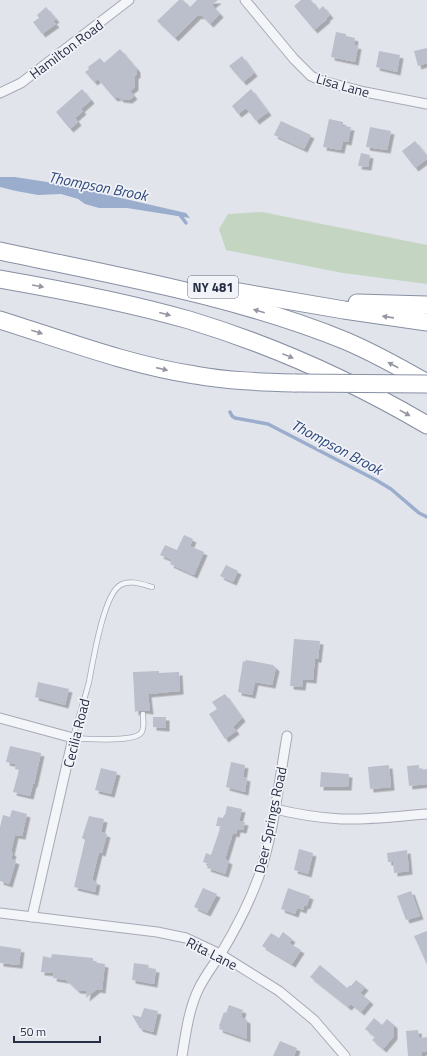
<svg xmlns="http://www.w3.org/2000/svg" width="427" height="1056" font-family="'Titillium Web',sans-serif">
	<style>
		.green { fill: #c4d5c2 }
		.water { fill: #9aadcd }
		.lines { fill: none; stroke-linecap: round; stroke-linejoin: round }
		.stream { stroke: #9aadcd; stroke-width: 3.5 }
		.building { fill: #bbbfcb; filter: url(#shadow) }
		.service-casing { stroke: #a6aab6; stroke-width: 6 }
		.minor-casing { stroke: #a6aab6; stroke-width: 11 }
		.motorway-casing { stroke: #878fa3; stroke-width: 19 }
		.service { stroke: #f4f5f9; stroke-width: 4.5 }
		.minor { stroke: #f4f5f9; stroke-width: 9 }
		.motorway { stroke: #fff; stroke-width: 17 }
		.motorway-bridge-casing { stroke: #878fa3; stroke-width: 19; stroke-linecap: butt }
		.motorway-bridge { stroke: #fff; stroke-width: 17 }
		.oneway { fill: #9497a2 }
		.labels { text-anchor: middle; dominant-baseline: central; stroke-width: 3.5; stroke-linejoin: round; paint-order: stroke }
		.shield { fill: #f1f3f8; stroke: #646a7a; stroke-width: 1 }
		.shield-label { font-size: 13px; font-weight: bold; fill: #282f44 }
		.street-label { font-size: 14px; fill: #282f44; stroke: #f1f3f8 }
		.water-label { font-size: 15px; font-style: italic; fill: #2f497b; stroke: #f1f3f8 }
	</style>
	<defs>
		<filter id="shadow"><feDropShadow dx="3.5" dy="3.5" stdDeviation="0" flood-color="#0004"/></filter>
	</defs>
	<rect width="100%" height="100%" fill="#e1e4eb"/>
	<polygon class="green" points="262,212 427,245 427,284 343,273 226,250 219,229 228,214"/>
	<polygon class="water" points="0,177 15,177 60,184 186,213 190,218 127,208 99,208 85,204 78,199 61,194 38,195 16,191 0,187"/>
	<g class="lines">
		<g class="stream">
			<polyline points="180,215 186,223"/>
			<polyline points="230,412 232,416 235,418 268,424 376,480 391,489 419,513 427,517"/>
		</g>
	</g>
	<g class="building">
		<polygon points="179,0 183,0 190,7 197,0 218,0 212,5 220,14 210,24 201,15 200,16 198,15 175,38 157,21"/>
		<polygon points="301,0 311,0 319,10 323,6 330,15 326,18 327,19 314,30 294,6"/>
		<polygon points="46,7 56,19 53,21 56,24 42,34 33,22 39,18 37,15"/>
		<polygon points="336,32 346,34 346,36 355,38 354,45 358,46 355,62 331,57"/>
		<polygon points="427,48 427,63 418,66 414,51"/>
		<polygon points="120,49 137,69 137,74 135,76 135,87 130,91 134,96 129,100 120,99 119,97 114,98 98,79 94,82 85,72 89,69 88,67 100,58 104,63"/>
		<polygon points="379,51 400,55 397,72 376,67"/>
		<polygon points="242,56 254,73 243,82 229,66"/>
		<polygon points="82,89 91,100 81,109 83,111 75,118 78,122 70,129 56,112"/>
		<polygon points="251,89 268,112 256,121 246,108 238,114 232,106"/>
		<polygon points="329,119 343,122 343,126 351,127 348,142 343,141 341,150 323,147"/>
		<polygon points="281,121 311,135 304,149 274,135"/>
		<polygon points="370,127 391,131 387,150 366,147"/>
		<polygon points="415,141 427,156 427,159 415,168 402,151"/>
		<polygon points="361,153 370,155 368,167 358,166"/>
		<polygon points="184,535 193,539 190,546 204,552 194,575 170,564 172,560 160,555 165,545 177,550"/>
		<polygon points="226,565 238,571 233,582 220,576"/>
		<polygon points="294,639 320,641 318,659 315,659 313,680 303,679 302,687 290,686"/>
		<polygon points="246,660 273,665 276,668 272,685 255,682 252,695 238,692 243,661 245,662"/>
		<polygon points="159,671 159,673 179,672 180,691 148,694 150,711 142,710 135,712 133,672"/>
		<polygon points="38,682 69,689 65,705 35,697"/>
		<polygon points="225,694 242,718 233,727 236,731 225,739 209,714 217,709 212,702"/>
		<polygon points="153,717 166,717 166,728 153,727"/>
		<polygon points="10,746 41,753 34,784 33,784 30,796 13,792 19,770 15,769 16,764 6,762"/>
		<polygon points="231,762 245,765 243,777 247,778 245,792 226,787"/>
		<polygon points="389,765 391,787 370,789 368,767"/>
		<polygon points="419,765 419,770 427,769 427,784 409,786 407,766"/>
		<polygon points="101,768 117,772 111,794 95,790"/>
		<polygon points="321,772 349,774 348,787 320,787"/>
		<polygon points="227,806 242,809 239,821 245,822 243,830 237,829 236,834 233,833 225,859 229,861 225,874 207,868 209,864 203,862 206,853 211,855 221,826 216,826 218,817 223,818 224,815 225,815"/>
		<polygon points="12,810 27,814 22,836 15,835 11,852 13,853 11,859 16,861 9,884 0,881 0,827 3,815 10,817"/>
		<polygon points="89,816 104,819 101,832 107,834 102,853 99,852 92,880 97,882 95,892 74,887 85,840 82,838"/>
		<polygon points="299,849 313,853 308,874 294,870"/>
		<polygon points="407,850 409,871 394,873 393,862 388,862 387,853"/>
		<polygon points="203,888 217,894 207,913 194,907"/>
		<polygon points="288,888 310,896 307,905 304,906 303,910 297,908 295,914 281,909"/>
		<polygon points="411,891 420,916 406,920 397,896"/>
		<polygon points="427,931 427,965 414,936"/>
		<polygon points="283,932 292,939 289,943 301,950 292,964 262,946 271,933 279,938"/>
		<polygon points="0,946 21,949 19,965 0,963"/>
		<polygon points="52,954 93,958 93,962 105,964 102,990 97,989 86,998 87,991 77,990 66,980 53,978 54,973 41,972 43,956 51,958"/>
		<polygon points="134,963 149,965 148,968 156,969 154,984 132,980"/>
		<polygon points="320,965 347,988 350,985 351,986 356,980 365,987 360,993 370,1001 361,1012 351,1004 348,1007 310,977"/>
		<polygon points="229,1005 243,1010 241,1017 247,1020 247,1039 219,1029 220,1027 219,1026 224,1012 226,1013"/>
		<polygon points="144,1008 158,1011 153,1032 139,1028 139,1027 132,1015 141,1017"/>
		<polygon points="374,1018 382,1025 387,1019 394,1025 394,1036 383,1049 372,1040 375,1037 365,1029"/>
		<polygon points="418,1030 419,1038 427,1037 427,1051 422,1052 422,1056 408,1056 406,1031"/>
		<polygon points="280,1041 297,1048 294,1056 273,1056"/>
	</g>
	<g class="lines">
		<g class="service-casing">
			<path id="service" d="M 143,714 C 143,720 145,728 141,733 C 133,742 86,739 73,738 C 78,719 84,701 89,682 C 93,661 103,598 119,586 C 128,579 142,584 152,587"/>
		</g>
		<g class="minor-casing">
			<g id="minor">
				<polyline points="245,0 294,59 311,76 322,81 365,92 427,104"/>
				<polyline points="0,93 21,83 129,0"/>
				<polyline points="0,718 73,738 32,917"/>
				<path d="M 275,809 C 296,814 319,818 341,819 C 370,820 399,816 427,814"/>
				<polyline points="0,913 157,932 186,938 220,954 279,991 314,1020 345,1056"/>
				<path d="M 182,1056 C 186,1032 189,1007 200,986 C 206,975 213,965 220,955 C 234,932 250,901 259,876 C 274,833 279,781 287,736"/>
			</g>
		</g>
		<g class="motorway-casing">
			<g id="motorway">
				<path d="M 0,251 C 116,276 236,296 346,341 C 374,353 401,368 427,383"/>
				<path d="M 0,279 C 63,290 127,302 189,320 C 272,345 352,381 427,425"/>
				<polyline points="204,286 344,310 427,322"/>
				<polyline points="357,303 427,305"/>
				<path d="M 0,320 C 64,340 129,365 195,375 C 228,381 262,382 295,383"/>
			</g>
		</g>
		<use href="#service" class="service"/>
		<use href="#minor" class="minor"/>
		<use href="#motorway" class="motorway"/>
		<g class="motorway-bridge-casing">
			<polyline id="motorway-bridge" points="295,383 427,384"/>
		</g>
		<use href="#motorway-bridge" class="motorway-bridge"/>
	</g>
	<defs><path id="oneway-solid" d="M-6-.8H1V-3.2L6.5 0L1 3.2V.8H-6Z"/></defs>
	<g class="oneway">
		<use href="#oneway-solid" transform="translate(38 286) rotate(10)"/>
		<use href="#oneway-solid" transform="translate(259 311) rotate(-164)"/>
		<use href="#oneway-solid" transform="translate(165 314) rotate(15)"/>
		<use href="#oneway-solid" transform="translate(388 317) rotate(-172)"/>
		<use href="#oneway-solid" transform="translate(37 332) rotate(17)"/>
		<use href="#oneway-solid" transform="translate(288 356) rotate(22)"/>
		<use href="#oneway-solid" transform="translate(393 365) rotate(-152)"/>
		<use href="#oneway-solid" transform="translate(162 369) rotate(13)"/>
		<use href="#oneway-solid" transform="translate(405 413) rotate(29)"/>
	</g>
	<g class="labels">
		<rect class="shield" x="188" y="276" width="50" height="22" rx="3"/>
		<g class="shield-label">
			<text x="213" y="287">NY 481</text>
		</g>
		<g class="street-label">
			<text transform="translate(66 49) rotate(-37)">Hamilton Road</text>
			<text transform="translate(343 85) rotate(16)">Lisa Lane</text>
			<text transform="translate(76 733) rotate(-76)">Cecilia Road</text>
			<text transform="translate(270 820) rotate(-78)">Deer Springs Road</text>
			<text transform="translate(212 953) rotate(27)">Rita Lane</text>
		</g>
		<g class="water-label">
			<text transform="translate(98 186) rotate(11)">Thompson Brook</text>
			<text transform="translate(337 447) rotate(28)">Thompson Brook</text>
		</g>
	</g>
	<path d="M14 1036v6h86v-6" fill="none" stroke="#282f44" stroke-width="2"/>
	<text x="20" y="1036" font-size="12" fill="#282f44" stroke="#f1f3f8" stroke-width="3" paint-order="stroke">50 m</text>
</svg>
